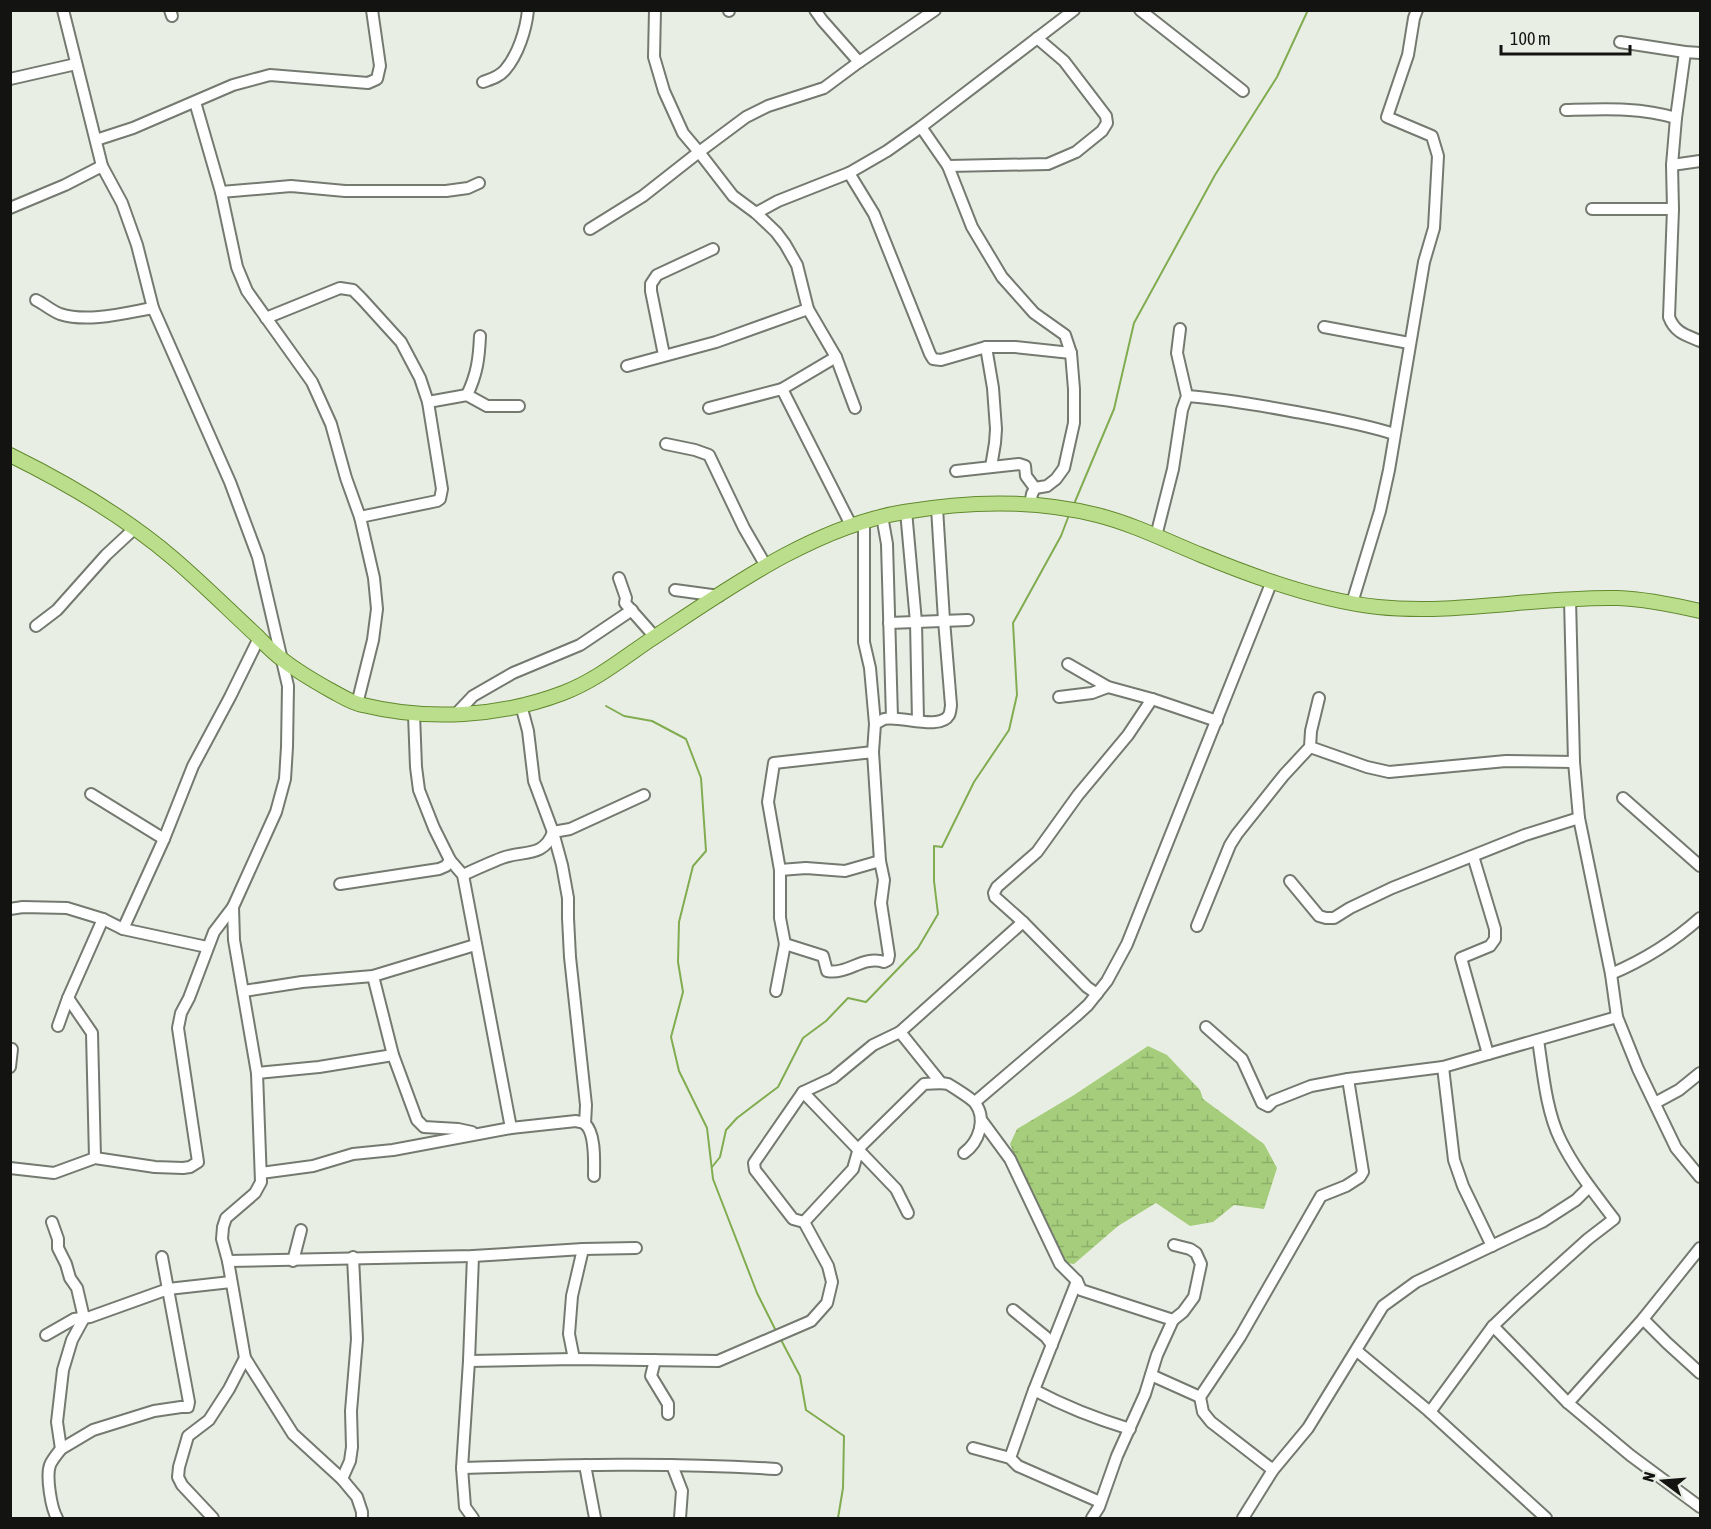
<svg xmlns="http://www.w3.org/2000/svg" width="1711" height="1529" font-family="'Asap Condensed',sans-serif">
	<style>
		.wetland { fill: url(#wetland-marsh) }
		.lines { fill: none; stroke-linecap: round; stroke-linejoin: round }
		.stream { stroke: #81ac51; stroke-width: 2 }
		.minor-casing { stroke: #757a71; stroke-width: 14 }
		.major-casing { stroke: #62892f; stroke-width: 16 }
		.minor { stroke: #fff; stroke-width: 10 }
		.major { stroke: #bbde8c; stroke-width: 14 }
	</style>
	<defs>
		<pattern id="wetland-marsh" width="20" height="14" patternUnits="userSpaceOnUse" patternTransform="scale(1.5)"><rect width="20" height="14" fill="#a5cd7b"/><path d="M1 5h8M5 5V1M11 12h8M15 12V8" fill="none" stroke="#8daf69"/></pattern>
	</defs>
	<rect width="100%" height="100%" fill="#e9eee4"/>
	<polygon class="wetland" points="1148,1046 1167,1055 1200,1090 1203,1099 1264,1144 1277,1168 1264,1209 1234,1205 1213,1222 1190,1226 1156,1203 1118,1226 1074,1264 1067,1263 1030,1197 1010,1144 1017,1129 1074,1095"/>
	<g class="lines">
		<g class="stream">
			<polyline points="1074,504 1114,409 1134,323 1215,175 1277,77 1308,10"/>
			<polyline points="606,706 624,716 652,721 686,739 701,778 706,851 693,866 679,922 678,962 683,992 671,1037 679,1071 707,1128 713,1179 757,1293 777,1333"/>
			<polyline points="712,1167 720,1157 726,1130 737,1118 778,1087 803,1038 826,1021 848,998 866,1002 918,948 938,914 934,881 934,846 942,847 974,782 1009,730 1017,695 1013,623 1061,536 1069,515"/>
			<polyline points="780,1338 800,1376 806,1410 844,1436 843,1488 838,1518"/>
		</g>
		<g class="minor-casing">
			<g id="minor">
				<polyline points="63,10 102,166 122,203 137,245 153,308 230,482 258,557 288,686 287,747 285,779 276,812 233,907 234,940 257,1073 261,1182 255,1193 226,1218 223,1227 222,1239 228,1261 245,1358 293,1434 342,1479 357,1497 362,1512 362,1518"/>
				<polyline points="170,10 172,16"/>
				<polyline points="655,10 654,57 664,91 683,133 699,152 733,196 756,213 776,232 785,244 797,265 808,309 836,357 855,408"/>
				<polyline points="815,10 822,20 859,62"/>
				<polyline points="1140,10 1243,91"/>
				<polyline points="729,11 729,10"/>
				<polyline points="1620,42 1685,52 1700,53"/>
				<path d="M 1685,52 L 1676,118 L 1672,165 L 1673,209 L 1669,317 C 1675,333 1686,335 1700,341"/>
				<polyline points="10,79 76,64"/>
				<path d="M 483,82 C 491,79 499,77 505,70 C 518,55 526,30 528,10"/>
				<polyline points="195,102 221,192 237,267 247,291 312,382 331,424 346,478 360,517 374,578 377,609 373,640 357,704"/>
				<path d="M 1566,110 C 1603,109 1640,107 1676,118"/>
				<polyline points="921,127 948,166 972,227 1002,277 1034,313 1065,335 1071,353 1074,389 1074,423 1064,468 1056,479 1047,486 1035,488 1032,494 1030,504"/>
				<polyline points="96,140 133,128 233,85 270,75 368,83 377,79 380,66 372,10"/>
				<polyline points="1672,165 1700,161"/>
				<polyline points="948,166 1048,164 1076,152 1102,131 1107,123 1106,116 1064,61 1037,38"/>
				<polyline points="849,173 874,214 930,354 933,359 941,360 986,347 1015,347 1071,353"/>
				<polyline points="221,192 291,186 345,191 446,191 468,188 479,183"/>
				<polyline points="10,208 65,185 102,166"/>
				<polyline points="1592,209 1673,209"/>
				<polyline points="756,213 778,201 849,173 887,151 921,127 1074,10"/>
				<polyline points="590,229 643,196 699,152 746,117 768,106 824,88 859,62 935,10"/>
				<path d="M 36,300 C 44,304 52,311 60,314 C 88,323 125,313 153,308"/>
				<polyline points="266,318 340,288 353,290 362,299 401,342 420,378 428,402 442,489 440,499 437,501 360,517"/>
				<polyline points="1324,327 1409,343"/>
				<polyline points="986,347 993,388 996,429 995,443 991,467"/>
				<polyline points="664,355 651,291 651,284 657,275 713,249"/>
				<polyline points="627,366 716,342 808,309"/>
				<polyline points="782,389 836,357"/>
				<path d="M 467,395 C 477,374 479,359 480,336"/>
				<path d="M 1187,396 C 1224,399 1259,405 1296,412 C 1329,418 1363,424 1394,434"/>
				<polyline points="428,402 467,395 487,406 519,406"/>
				<polyline points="709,408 782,389 851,525"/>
				<polyline points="666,444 695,450 709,455 744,528 766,566"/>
				<polyline points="956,471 1019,464 1025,466 1026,476 1035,488"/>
				<polyline points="906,511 916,622 918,721"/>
				<polyline points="882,516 887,544 892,718"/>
				<path d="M 864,521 L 864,642 L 870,668 L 875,724 L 873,752 L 880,861 L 884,880 L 881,903 L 889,955 L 888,960 L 884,962 C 863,955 848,975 827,971 L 823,956 L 785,944 L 780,918 L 780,870 L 768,802 L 774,763 L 873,752"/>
				<polyline points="1156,536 1173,469 1182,410 1187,396 1177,353 1180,329"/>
				<polyline points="619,578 626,598 625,603 655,637"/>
				<polyline points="675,590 719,596"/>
				<polyline points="1570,599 1574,762 1579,818 1611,974 1617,1017 1638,1069 1676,1148 1700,1177"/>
				<polyline points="1352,603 1380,511 1389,470 1424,262 1434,228 1438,156 1432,136 1387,117 1408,55 1414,18 1417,10"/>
				<polyline points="889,623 968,620"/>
				<polyline points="36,626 57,610 106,555 135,528"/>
				<polyline points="1068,664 1108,687 1152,699 1217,721"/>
				<polyline points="1059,697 1092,693 1108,687"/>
				<polyline points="521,705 528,731 534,781 553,832 562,865 568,898 568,918 570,957 586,1105 585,1124"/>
				<polyline points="414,714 416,767 419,790 434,828 450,860 463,875 511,1128"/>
				<polyline points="456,714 473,696 513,673 580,645 632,610"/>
				<path d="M 875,724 C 877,723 882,720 884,719 C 900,715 940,731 949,715 C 950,714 951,706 951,705 L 944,620 L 937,508"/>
				<polyline points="1310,747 1367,767 1389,772 1506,761 1574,762"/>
				<polyline points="91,794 164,839"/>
				<polyline points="1623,798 1700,866"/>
				<polyline points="1473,856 1495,929 1495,939 1490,946 1461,958 1488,1054"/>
				<polyline points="780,870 806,868 845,871 880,861"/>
				<path d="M 463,875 C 476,869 489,863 502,858 C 523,850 544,858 553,832 L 570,829 L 644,795"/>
				<polyline points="1290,881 1319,916 1326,918 1334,918 1350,908 1392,888 1525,835 1579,818"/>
				<polyline points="340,884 439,869 446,866 450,860"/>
				<polyline points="10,909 23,907 67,908 103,919 123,929 207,947"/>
				<polyline points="1197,926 1230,845 1237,834 1284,775 1310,747 1311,731 1319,698"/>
				<polyline points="123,929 164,839 193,766 230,697 259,638"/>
				<path d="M 1611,974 C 1644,960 1673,942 1700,918"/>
				<polyline points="373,976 393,1055 417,1120 424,1127 458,1129 472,1132"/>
				<polyline points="244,991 302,982 373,976 475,945"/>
				<polyline points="776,991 785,944"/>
				<polyline points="1097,994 1087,987 1023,922 995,897 994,893 997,887 1037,852 1078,795 1128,735 1152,699"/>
				<polyline points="68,998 92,1033 95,1158"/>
				<polyline points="58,1026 68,998 103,919"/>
				<polyline points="1206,1027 1242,1059 1262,1103 1268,1106 1273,1101 1311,1086 1348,1079 1443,1067 1617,1017"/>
				<polyline points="900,1032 941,1083"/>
				<polyline points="10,1067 12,1049"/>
				<polyline points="1443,1067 1454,1160 1463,1186 1492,1246"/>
				<polyline points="257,1073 319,1067 393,1055"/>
				<polyline points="803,1092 896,1189 908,1213"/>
				<polyline points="975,1102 1076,1016 1088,1005 1107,981 1127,944 1272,581"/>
				<polyline points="1655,1103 1679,1090 1700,1073"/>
				<polyline points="982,1121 1010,1159 1060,1264 1077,1281 1081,1290 1173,1320"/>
				<polyline points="10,1168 54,1173 95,1158 155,1167 183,1168 190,1167 198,1162 178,1028 181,1013 189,998 214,932 233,907"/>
				<path d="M 261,1173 L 313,1166 L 353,1154 L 393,1150 L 511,1128 L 576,1121 C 579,1122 583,1122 585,1124 C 596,1133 594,1163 594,1176"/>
				<polyline points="52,1222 58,1239 58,1248 66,1264 70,1278 77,1288 84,1318 72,1340 63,1370 57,1422 61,1449 93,1430 154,1411 181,1407 188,1407 189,1402 162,1257"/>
				<path d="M 804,1222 L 853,1169 L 859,1148 L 924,1084 C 932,1084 941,1082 948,1084 C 953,1087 972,1099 975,1103 C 987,1119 979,1142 964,1153"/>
				<polyline points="473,1256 469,1361 462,1468 465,1507 473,1518"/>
				<polyline points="228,1261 473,1256 583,1249 636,1248"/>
				<polyline points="293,1261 301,1230"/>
				<polyline points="1013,1310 1046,1337 1052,1345"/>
				<polyline points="1643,1319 1667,1343 1700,1373"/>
				<polyline points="1493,1326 1568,1403 1630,1455 1700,1507"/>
				<polyline points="46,1335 74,1319 90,1317 168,1289 231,1282"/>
				<polyline points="1357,1351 1430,1412 1546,1518"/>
				<polyline points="574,1359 569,1334 572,1296 583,1249"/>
				<polyline points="655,1360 651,1376 668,1404 668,1414"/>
				<polyline points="469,1361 574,1359 718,1361 811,1321 827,1303 832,1282 828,1266 804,1222 793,1219 755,1170 754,1163 803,1092 833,1078 873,1045 900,1032 1023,922"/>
				<polyline points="1151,1375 1200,1397"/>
				<path d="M 1034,1390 C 1064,1406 1097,1419 1130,1429"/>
				<polyline points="1568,1403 1643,1319 1700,1248"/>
				<path d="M 1430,1412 L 1493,1326 L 1518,1302 L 1588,1239 L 1614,1219 C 1595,1194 1574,1168 1560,1139 C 1546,1110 1543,1072 1538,1040"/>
				<polyline points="973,1448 1010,1458 1018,1466 1100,1502"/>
				<polyline points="1010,1458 1034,1390 1077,1281"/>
				<polyline points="585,1465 595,1518"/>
				<polyline points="672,1465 682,1491 680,1518"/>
				<path d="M 462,1468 C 567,1465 671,1462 776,1469"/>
				<polyline points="1273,1470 1211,1422 1203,1412 1200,1397 1240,1337 1321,1196 1346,1186 1360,1177 1363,1172 1348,1079"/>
				<polyline points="342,1479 350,1461 352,1447 351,1411 357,1339 353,1257"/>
				<path d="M 57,1518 C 51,1508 46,1476 50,1465 C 52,1460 57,1454 61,1449"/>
				<polyline points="213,1518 182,1485 178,1477 179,1467 188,1436 209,1420 229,1389 245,1358"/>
				<polyline points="1092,1518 1099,1507 1117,1456 1145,1394 1157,1355 1173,1320 1183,1312 1194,1297 1201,1264 1196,1253 1190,1249 1174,1245"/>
				<polyline points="1243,1518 1273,1470 1308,1428 1383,1306 1416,1282 1542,1222 1576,1200 1589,1187"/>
			</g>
		</g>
		<g class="major-casing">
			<path id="major" d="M 10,455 C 69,484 125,517 174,559 C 202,583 229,610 256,635 C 264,643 273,653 283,660 C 297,671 314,681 330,690 C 340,695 351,703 363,705 C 428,721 500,717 563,693 C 595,681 622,659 650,640 C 726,590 812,527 904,512 C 968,501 1034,499 1097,515 C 1133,524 1167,541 1201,555 C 1254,577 1320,601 1378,607 C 1458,615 1538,596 1618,598 C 1646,599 1674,605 1700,611"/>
		</g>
		<use href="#minor" class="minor"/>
		<use href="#major" class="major"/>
	</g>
	<rect width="1711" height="1529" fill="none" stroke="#131411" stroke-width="24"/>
	<g transform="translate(1663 1481) rotate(286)" stroke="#e9eee4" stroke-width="4.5" paint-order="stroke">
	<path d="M0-4.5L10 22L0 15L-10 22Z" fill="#131411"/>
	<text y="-9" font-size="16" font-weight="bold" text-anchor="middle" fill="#131411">N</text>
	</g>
	<path d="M1501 45v9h129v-9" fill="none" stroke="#131411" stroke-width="3"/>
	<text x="1510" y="45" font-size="18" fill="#131411" stroke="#e9eee4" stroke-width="4.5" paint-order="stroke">100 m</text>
</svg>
